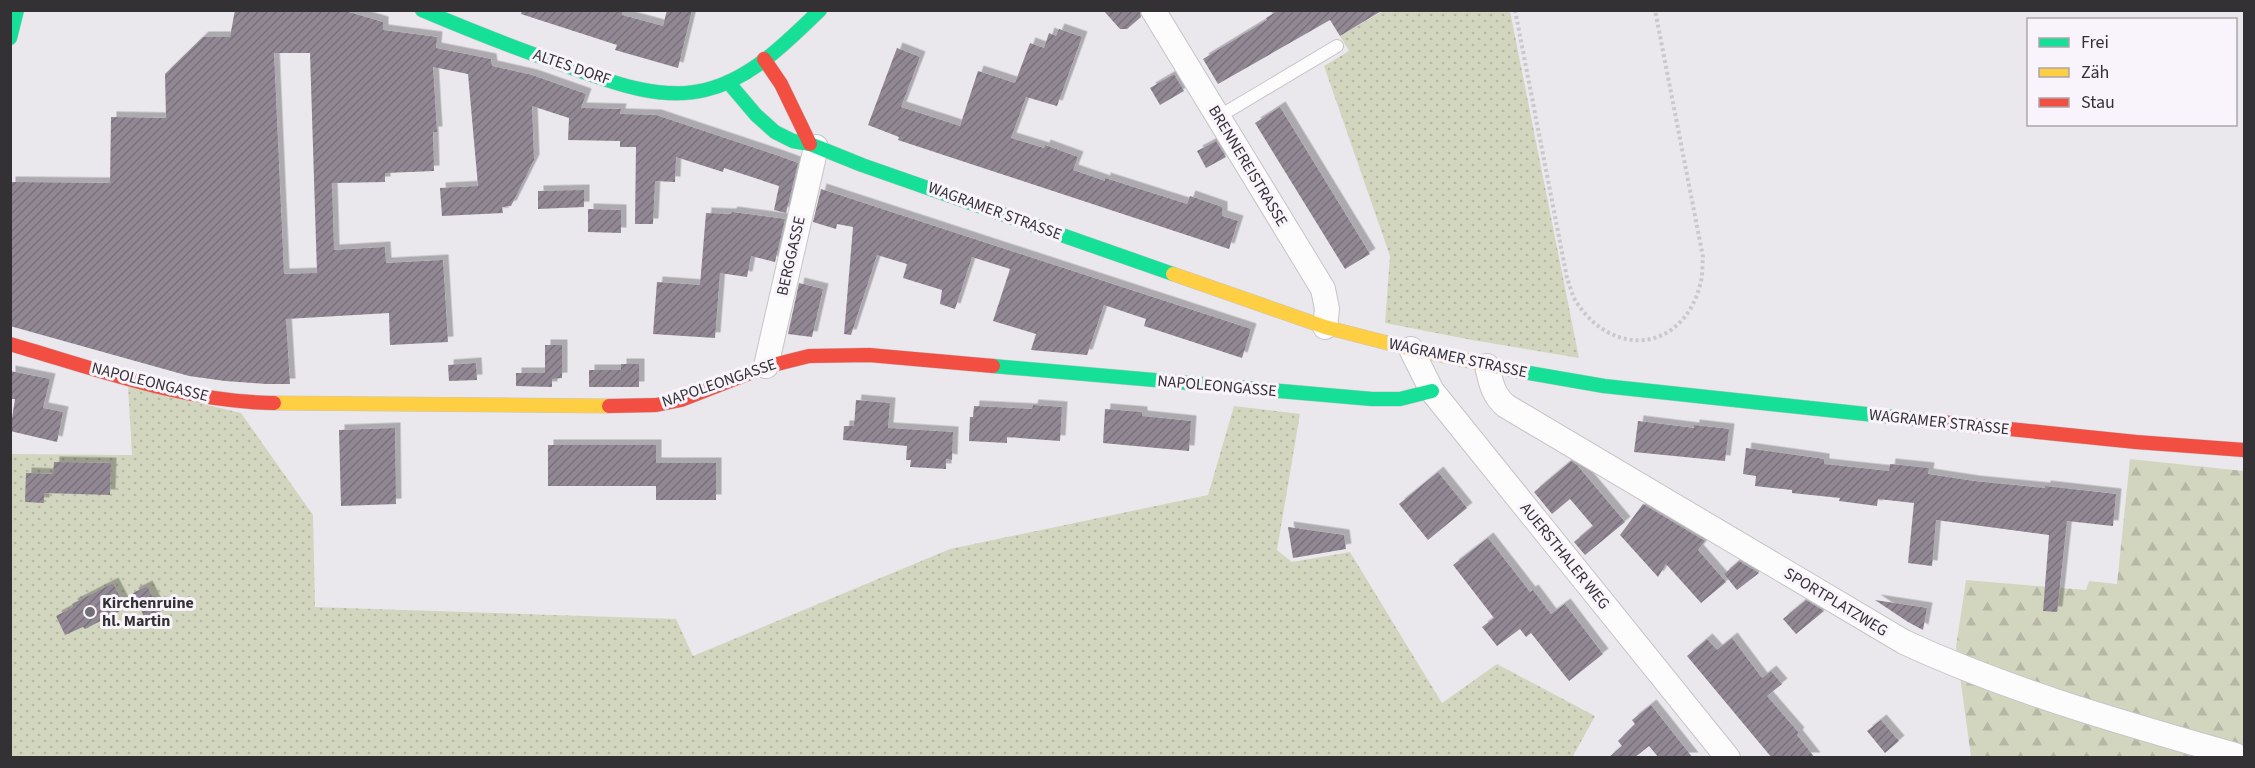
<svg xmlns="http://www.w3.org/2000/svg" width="2255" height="768" font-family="'Source Sans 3',sans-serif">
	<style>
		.green { fill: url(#green-dots) }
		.forest { fill: url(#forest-firs) }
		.building { fill: url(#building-hatch); fill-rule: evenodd; filter: url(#shadow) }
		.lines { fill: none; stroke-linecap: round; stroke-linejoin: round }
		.lane-casing { stroke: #c6c4c8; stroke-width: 14 }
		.street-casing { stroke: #c6c4c8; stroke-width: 26 }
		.fast-casing { stroke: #c6c4c8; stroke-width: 15 }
		.slow-casing { stroke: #c6c4c8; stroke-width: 15 }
		.jam-casing { stroke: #c6c4c8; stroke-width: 15 }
		.path { stroke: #c9c9c9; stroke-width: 4; stroke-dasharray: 3 3; stroke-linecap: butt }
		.lane { stroke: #fcfcfc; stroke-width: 12 }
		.street { stroke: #fcfcfc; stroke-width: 24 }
		.fast { stroke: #16e098; stroke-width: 14 }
		.slow { stroke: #ffcf43; stroke-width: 14 }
		.jam { stroke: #f24e42; stroke-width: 14 }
		.poi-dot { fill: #737175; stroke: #f9f4fb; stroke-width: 2 }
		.labels { text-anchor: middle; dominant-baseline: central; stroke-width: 6; stroke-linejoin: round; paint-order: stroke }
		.street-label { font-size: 16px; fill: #333134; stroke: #f9f4fb }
		.poi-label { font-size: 16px; font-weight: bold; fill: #333134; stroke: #f9f4fb; text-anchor: start }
	</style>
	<defs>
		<pattern id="green-dots" width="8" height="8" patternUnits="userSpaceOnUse" patternTransform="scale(1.5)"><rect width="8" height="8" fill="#d3d6bf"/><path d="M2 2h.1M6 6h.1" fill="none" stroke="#b6b8a5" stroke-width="1.8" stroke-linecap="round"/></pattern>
		<pattern id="forest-firs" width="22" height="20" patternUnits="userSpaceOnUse" patternTransform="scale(1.5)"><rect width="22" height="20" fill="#d3d6bf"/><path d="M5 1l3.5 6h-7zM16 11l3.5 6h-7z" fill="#b6b8a5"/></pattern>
		<pattern id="building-hatch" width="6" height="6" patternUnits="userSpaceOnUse" patternTransform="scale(1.5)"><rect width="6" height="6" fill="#928894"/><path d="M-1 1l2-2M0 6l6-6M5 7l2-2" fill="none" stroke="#78707a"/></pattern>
		<filter id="shadow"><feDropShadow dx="5.5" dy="-5.5" stdDeviation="0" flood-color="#0004"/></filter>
	</defs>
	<rect width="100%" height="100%" fill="#ebe8ed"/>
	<g class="green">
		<polygon points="1383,11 1510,11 1579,358 1472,340 1385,323 1390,256 1324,66 1349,51 1340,36"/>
		<polygon points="128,386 241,413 313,515 315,607 676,619 693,656 950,549 1208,495 1234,406 1300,414 1277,550 1292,562 1350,552 1442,703 1497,664 1595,716 1572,758 11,758 11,454 132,455"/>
	</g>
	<polygon class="forest" points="2130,459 2244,471 2244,757 1971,757 1956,647 1966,580 2086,590 2089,581 2117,584"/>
	<g class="building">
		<path d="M 235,10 L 342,10 L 383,22 L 383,30 L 437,37 L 436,48 L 491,59 L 492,66 L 532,75 L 586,94 L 581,108 L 621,109 L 620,114 L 656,115 L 776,155 L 798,163 L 786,213 L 774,210 L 779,186 L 724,168 L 723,172 L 676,157 L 675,182 L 655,181 L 653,224 L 635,224 L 636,147 L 620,147 L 620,141 L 568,140 L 569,118 L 532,106 L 534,160 L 511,206 L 502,207 L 503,213 L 442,216 L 440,188 L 478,186 L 468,74 L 433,67 L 437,132 L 433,132 L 434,171 L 385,173 L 385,182 L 332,183 L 334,250 L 385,247 L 386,263 L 443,260 L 448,342 L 390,345 L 389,313 L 286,319 L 290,384 L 266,384 L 225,381 L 189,376 L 10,326 L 10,182 L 110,183 L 111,117 L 166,118 L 165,74 L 203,37 L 230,37 ZM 274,53 L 310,53 L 317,273 L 284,274 Z"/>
		<polygon points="522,10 623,10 622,15 663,26 667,10 692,10 678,68 615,50 617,45 521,14"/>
		<polygon points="1103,10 1139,10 1141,17 1127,29 1120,29"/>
		<polygon points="1279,10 1383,10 1340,36 1330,20 1218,84 1203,59 1267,20 1266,18"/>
		<polygon points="1059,29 1082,37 1057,106 1026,97 1011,138 1044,148 1045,145 1078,157 1073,170 1105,181 1105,178 1187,204 1190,196 1222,207 1222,216 1238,221 1229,249 898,140 899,137 868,125 897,48 920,57 901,107 960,126 978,71 1015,83 1030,43 1044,48 1049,33 1056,36"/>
		<polygon points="1174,74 1184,91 1160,105 1150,88"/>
		<polygon points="1280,107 1370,254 1345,269 1255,123"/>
		<polygon points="1216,141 1226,157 1206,168 1197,151"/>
		<polygon points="821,189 1251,329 1242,358 1144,326 1146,319 1104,305 1087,355 1031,350 1036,334 993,321 1010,269 972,257 955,309 940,304 942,290 903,278 907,264 877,255 851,335 844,334 853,227 837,224 836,229 813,222"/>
		<polygon points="584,190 584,207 538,209 538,191"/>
		<polygon points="588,209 621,210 621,233 588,232"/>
		<polygon points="732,212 785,219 775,262 751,256 747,277 720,273 715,338 653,334 657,282 700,285 706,213 731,214"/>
		<polygon points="799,283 823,289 812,337 788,334"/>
		<polygon points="545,345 562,345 562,378 552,379 552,387 516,386 516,373 545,373"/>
		<polygon points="476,363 477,380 449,381 448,365"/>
		<polygon points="621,364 639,364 639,387 589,387 589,370 621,370"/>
		<polygon points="10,371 50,379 43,408 63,412 57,442 10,431 15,399 10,399"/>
		<polygon points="856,400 890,403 888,428 953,432 952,460 946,459 946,469 910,467 911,460 906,460 907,446 843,440 844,426 854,426"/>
		<polygon points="1033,405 1062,407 1060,441 1007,437 1007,443 969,441 970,417 973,417 974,406 1032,409"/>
		<polygon points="1105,409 1142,412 1142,416 1191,421 1189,451 1103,443"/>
		<polygon points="1638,421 1694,428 1694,425 1729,429 1725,461 1634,452"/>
		<polygon points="395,428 396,504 341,506 339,430"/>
		<polygon points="548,445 656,445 656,463 716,463 716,500 656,500 656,486 548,486"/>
		<polygon points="1746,448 1824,459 1824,464 1889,471 1890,464 1929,468 1928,474 1974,481 2045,488 2045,486 2116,494 2113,526 2067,521 2057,612 2043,611 2049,535 1936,520 1932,566 1908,563 1914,503 1878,499 1877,506 1839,501 1840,498 1792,493 1792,490 1755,486 1756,476 1743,474"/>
		<polygon points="1571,461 1577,465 1625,522 1585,555 1574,542 1593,526 1570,499 1552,514 1534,492"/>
		<polygon points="54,462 111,463 110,495 44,493 44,503 25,502 26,473 53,474"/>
		<polygon points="1438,472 1467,508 1428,540 1399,504"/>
		<polygon points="1643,504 1705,541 1698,550 1726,582 1701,603 1666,564 1658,577 1620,535"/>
		<polygon points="1288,527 1344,535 1346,549 1293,558"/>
		<polygon points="1488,538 1530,592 1533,590 1551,614 1565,604 1603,654 1569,681 1531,633 1526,637 1520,629 1497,646 1482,627 1494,618 1453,565"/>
		<polygon points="1739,561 1759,573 1737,590 1724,574"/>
		<polygon points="113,583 126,608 85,629 83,627 65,635 56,616 73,607 72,604"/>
		<polygon points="147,586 161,614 146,621 133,593"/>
		<polygon points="1806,600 1824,611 1796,634 1783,619"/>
		<polygon points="1875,600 1927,608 1923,630 1908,622"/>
		<polygon points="1732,638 1762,678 1771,671 1782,684 1767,696 1799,733 1797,735 1815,758 1772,758 1687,656 1707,639 1717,650"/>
		<polygon points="1651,705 1693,758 1659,758 1649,746 1634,758 1608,758 1622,746 1618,741 1635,724 1632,720"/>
		<polygon points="1881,720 1899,741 1885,753 1867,731"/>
	</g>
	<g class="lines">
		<g class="lane-casing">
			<polyline id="lane" points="1218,117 1337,46"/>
		</g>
		<g class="street-casing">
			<g id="street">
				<polyline points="1153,10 1323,289 1327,309 1325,327"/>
				<polyline points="1411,349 1432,391 1728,758"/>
				<polyline points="766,366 816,147"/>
				<path d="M 1487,366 C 1491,383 1493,395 1506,406 L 1904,642 C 2010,691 2123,723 2235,755"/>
			</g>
		</g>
		<g class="fast-casing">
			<g id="fast">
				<path d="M 422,10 C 467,29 512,47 558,63 C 604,79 656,102 705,90 C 751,79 787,42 820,10"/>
				<polyline points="10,38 17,10"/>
				<polyline points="728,82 756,115 775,132 793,141 810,144 862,165 1173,274"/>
				<polyline points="993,366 1372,399 1400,399 1432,391"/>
				<polyline points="1517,371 1604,386 1931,421"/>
			</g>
		</g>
		<g class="slow-casing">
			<g id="slow">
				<polyline points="1173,274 1325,327 1411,349 1517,371"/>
				<polyline points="274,403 609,406"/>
			</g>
		</g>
		<g class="jam-casing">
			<g id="jam">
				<polyline points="764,59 781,84 810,144"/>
				<path d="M 10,344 C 96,369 184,402 274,403"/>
				<polyline points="609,406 656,405 681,400 765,367 809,356 869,355 993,366"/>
				<polyline points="1931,421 2136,442 2244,450"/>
			</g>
		</g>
		<path class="path" d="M 1515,10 L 1567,278 C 1570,286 1572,296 1577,303 C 1614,359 1683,351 1700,285 C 1703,277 1702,266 1703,257 L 1655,10"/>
		<use href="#lane" class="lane"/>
		<use href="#street" class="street"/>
		<use href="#fast" class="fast"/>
		<use href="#slow" class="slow"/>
		<use href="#jam" class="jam"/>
	</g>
	<circle class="poi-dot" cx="90" cy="612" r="6"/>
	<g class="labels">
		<g class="street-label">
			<text transform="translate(572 67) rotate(19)">ALTES DORF</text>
			<text transform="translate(1248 166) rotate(59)">BRENNEREISTRASSE</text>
			<text transform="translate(995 211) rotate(20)">WAGRAMER STRASSE</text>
			<text transform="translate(791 256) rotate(-77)">BERGGASSE</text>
			<text transform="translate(1458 358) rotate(12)">WAGRAMER STRASSE</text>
			<text transform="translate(150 382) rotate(14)">NAPOLEONGASSE</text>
			<text transform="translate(719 383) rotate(-19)">NAPOLEONGASSE</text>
			<text transform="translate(1217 386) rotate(5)">NAPOLEONGASSE</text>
			<text transform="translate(1939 422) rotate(6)">WAGRAMER STRASSE</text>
			<text transform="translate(1565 556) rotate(51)">AUERSTHALER WEG</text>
			<text transform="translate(1836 602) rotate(31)">SPORTPLATZWEG</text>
		</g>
		<g class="poi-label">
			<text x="102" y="603">Kirchenruine<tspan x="102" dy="18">hl. Martin</tspan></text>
		</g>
	</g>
	<rect width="2255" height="768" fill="none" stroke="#333134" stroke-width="24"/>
	<rect x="2027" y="18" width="210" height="108" fill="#f9f4fb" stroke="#aaa6ab" stroke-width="1.5"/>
	<rect x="2039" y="38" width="30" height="9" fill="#16e098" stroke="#aaa6ab" stroke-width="1.5"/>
	<text x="2081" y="48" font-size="18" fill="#333134">Frei</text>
	<rect x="2039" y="68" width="30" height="9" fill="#ffcf43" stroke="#aaa6ab" stroke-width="1.5"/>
	<text x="2081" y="78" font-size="18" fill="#333134">Zäh</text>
	<rect x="2039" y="98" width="30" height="9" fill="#f24e42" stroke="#aaa6ab" stroke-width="1.5"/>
	<text x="2081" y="108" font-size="18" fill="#333134">Stau</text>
</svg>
